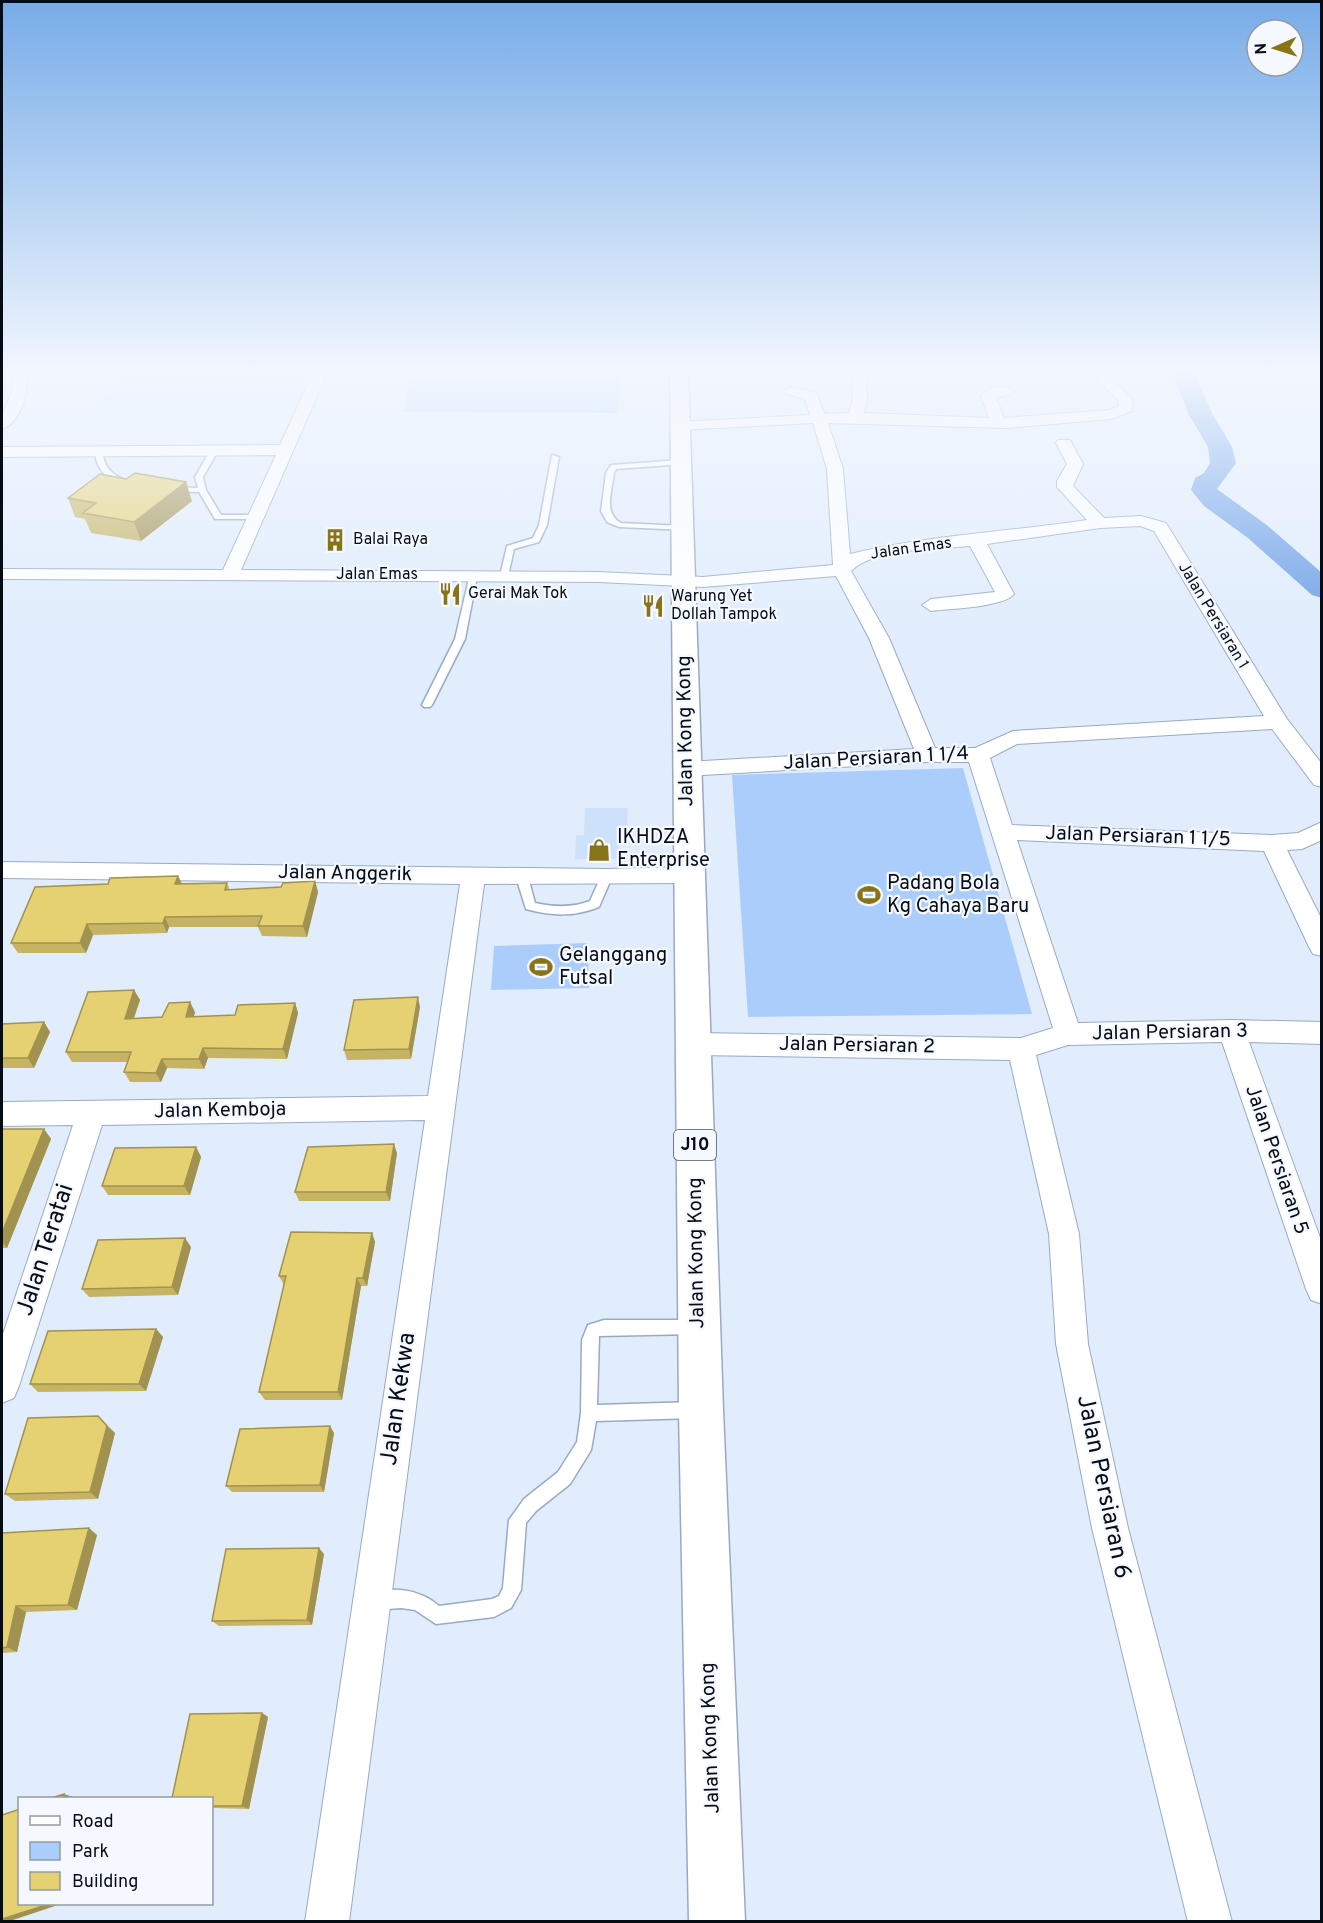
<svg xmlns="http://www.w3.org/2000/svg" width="1323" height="1923" font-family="Overpass,sans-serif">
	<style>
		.built { fill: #cee1fb }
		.green { fill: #abcdfc }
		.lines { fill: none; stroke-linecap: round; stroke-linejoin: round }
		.river { fill: #6da0e7; fill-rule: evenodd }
		.lane-casing { stroke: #98aac3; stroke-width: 3 }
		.street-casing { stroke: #98aac3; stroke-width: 2 }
		.primary-casing { stroke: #98aac3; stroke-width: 3 }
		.lane { fill: #fff; fill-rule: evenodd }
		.street { fill: #fff; fill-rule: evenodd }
		.primary { fill: #fff; fill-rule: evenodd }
		.wall { fill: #c6b462 }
		.shaded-wall { fill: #a19250 }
		.building { fill: #e6d172; stroke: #a19250; stroke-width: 1.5 }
		.labels { text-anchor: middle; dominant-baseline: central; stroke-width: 4.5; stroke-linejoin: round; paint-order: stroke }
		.far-poi-label { font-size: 16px; fill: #060c14; stroke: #f5f9ff; text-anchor: start }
		.far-street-label { font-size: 16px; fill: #060c14; stroke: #f5f9ff }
		.shield { fill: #f5f9ff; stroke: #4e535a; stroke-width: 1.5 }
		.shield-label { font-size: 18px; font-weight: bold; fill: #060c14 }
		.street-label { font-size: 20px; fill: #060c14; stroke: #f5f9ff }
		.poi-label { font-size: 20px; fill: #060c14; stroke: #f5f9ff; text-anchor: start }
		.near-street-label { font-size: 24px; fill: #060c14; stroke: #f5f9ff }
	</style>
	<rect width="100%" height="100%" fill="#e1edfd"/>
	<g class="built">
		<polygon points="124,371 310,371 294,407 99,407"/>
		<polygon points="585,808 628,808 627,834 619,837 619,859 575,859 576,835 584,835"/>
	</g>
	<g class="green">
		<polygon points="411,371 622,371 618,413 404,412"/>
		<polygon points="963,768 1032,1014 748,1017 732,775"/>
		<polygon points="588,943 589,988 491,990 494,946"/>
	</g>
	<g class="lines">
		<polygon class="river" points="1172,371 1194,371 1212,413 1232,447 1236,463 1217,489 1268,526 1322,573 1322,598 1312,595 1248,538 1204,506 1191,490 1195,478 1204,473 1210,463 1208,447 1188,413"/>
		<g class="lane-casing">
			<g id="lane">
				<path d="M 96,449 L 103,451 C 102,467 115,477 129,482 L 129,486 C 112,486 92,467 96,449 Z"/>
				<polygon points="211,449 218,451 203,477 206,490 221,515 257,515 257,519 215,519 199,492 173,491 169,489 173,487 198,488 195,477"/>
				<polygon points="552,455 559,457 547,525 539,542 514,549 508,576 501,578 500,576 507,546 533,538 539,525"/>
				<path d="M 681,460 L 685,462 L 684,464 L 616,469 L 614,473 C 612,491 603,513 621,523 L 683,526 L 687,528 L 686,530 L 619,527 L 607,522 L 601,511 L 606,473 L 611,465 Z"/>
				<polygon points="470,574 477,576 465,639 432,705 430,707 424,707 422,705 455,639"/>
				<path d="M 522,873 L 528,877 L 535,903 C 554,907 572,908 590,901 L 602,874 L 606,873 L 612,877 L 599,907 C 574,917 551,916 526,909 L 516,877 Z"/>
				<path d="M 604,1320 L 695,1320 L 700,1322 L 703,1327 L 700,1332 L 695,1334 L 599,1336 L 597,1405 L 695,1402 L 701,1404 L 703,1410 L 701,1416 L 695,1418 L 596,1421 L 591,1450 L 570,1484 L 536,1511 L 526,1523 L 521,1590 L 511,1608 L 494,1617 L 436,1624 L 415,1610 L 401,1608 L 376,1610 L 370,1607 L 367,1601 L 370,1595 C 392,1585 421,1590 439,1606 L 492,1599 L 499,1596 L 503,1588 L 509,1520 L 524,1499 L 558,1472 L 577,1442 L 581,1413 L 582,1340 L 588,1325 Z"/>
			</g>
		</g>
		<g class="street-casing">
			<g id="street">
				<path d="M 15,371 L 25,371 C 32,387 20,424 2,429 L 2,415 L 11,394 Z"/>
				<path d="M 314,371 L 328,371 L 241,570 L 599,572 L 703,577 L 833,565 L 827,469 L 813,423 L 681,430 L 676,428 L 673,425 L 676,422 L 810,415 L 805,399 L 786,394 L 784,391 L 791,387 L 816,393 L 825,414 L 849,413 L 853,399 L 852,371 L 866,371 L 867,399 L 864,413 L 989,418 L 981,396 C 988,387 1004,383 1013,391 L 1011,394 L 996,398 L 1004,418 L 1109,410 L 1119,406 L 1119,401 L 1089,371 L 1104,371 L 1133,400 L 1132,411 L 1111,419 L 1007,428 L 828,423 L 843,469 L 850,554 C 927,535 1009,532 1087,520 L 1057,487 L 1057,481 L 1067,464 L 1056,443 L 1058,440 L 1070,440 L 1083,464 L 1073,486 L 1104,518 L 1141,516 L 1166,523 L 1287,719 L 1322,764 L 1322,787 L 1314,785 L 1272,729 L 1017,744 L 990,758 L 1012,825 L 1272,835 L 1298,833 L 1322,822 L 1322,840 L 1302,849 L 1287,850 L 1322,920 L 1322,956 L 1313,954 L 1309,947 L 1264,851 L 1017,840 L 1078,1023 L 1232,1020 L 1322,1022 L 1322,1044 L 1249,1042 L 1322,1243 L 1322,1304 L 1311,1300 L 1306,1289 L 1222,1042 L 1068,1045 L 1036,1055 L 1079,1234 L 1088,1344 L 1128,1528 L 1232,1922 L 1188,1922 L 1092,1528 L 1056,1344 L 1049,1234 L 1010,1060 L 693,1055 L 683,1052 L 679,1044 L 683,1036 L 693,1033 L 1021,1038 L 1053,1028 L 969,762 L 927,762 L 686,776 L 678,774 L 675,769 L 678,764 L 686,762 L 914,749 L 869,638 L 836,576 L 703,587 L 599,582 L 2,579 L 2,569 L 223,570 L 276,455 L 2,457 L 2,447 L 280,445 ZM 1140,526 L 1154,531 L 1264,716 L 1013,731 L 975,748 L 935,748 L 889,638 L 851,571 C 873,548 938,549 970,546 L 995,592 L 931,599 L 922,605 L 931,611 C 948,609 1005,607 1014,594 L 987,544 L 1100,528 Z"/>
				<polygon points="2,862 606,869 688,867 696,869 700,875 696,881 688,883 484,884 349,1922 305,1922 425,1120 102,1125 19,1386 14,1398 2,1403 2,1337 73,1125 2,1126 2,1102 428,1096 460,884 2,878"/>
			</g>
		</g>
		<g class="primary-casing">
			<polygon id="primary" points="670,371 688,371 723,1410 745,1922 689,1922 679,1410"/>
		</g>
		<use href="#lane" class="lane"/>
		<use href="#street" class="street"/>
		<use href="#primary" class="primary"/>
	</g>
	<g class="wall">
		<polygon points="68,498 192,501 141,541 91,533 85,519 75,517"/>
		<polygon points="178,876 182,884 227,883 230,890 281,887 315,881 318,892 307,937 262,936 258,927 169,927 167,933 93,935 86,953 18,953 11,943 108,884"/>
		<polygon points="134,990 140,1000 134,1018 162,1017 195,1012 194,1017 235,1015 295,1003 298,1013 287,1059 208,1058 204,1069 167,1068 161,1082 130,1082 124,1072 128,1062 72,1062 66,1052"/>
		<polygon points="420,1007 411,1059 347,1060 344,1050"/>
		<polygon points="44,1022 50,1032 34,1068 2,1068 2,1024"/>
		<polygon points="2,1129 44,1129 51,1139 7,1248 2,1248"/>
		<polygon points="196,1147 201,1157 190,1195 108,1195 102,1186"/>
		<polygon points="397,1153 390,1201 299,1201 295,1192"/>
		<polygon points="372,1233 375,1242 367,1286 361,1286 342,1400 265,1400 259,1392 284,1285 279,1276"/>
		<polygon points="191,1247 178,1295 89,1297 82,1289"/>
		<polygon points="156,1329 163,1337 146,1391 38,1392 30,1384"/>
		<polygon points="98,1416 115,1433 98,1499 15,1501 5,1494"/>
		<polygon points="334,1433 324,1492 232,1492 226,1486"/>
		<polygon points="2,1533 97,1535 77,1610 26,1612 17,1652 2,1653"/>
		<polygon points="324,1554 312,1625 219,1626 212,1621"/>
		<polygon points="262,1713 268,1717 249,1809 212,1808 212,1798"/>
	</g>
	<g class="shaded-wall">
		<polygon points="186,482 192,501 141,541 134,522"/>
		<polygon points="178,876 183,886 175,884"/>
		<polygon points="315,881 318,892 307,937 303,926"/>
		<polygon points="165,917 169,927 167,933 163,923"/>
		<polygon points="87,924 93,935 86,953 80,943"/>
		<polygon points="134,990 140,1000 130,1029 125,1019"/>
		<polygon points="418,997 420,1007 411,1059 409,1049"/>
		<polygon points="190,1002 195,1012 191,1027 186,1017"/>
		<polygon points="295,1003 298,1013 287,1059 283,1049"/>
		<polygon points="44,1022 50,1032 34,1068 28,1058"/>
		<polygon points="203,1048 208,1058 204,1069 199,1059"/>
		<polygon points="162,1059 167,1068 161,1082 156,1073"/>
		<polygon points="44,1129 51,1139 7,1248 2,1242 2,1233"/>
		<polygon points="394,1144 397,1153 390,1201 386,1192"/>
		<polygon points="196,1147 201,1157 190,1195 184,1186"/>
		<polygon points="372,1233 375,1242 367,1286 363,1278"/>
		<polygon points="185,1238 191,1247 178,1295 172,1287"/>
		<polygon points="357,1278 361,1286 342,1400 338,1392"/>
		<polygon points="156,1329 163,1337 146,1391 139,1384"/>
		<polygon points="107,1426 115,1433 98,1499 90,1492"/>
		<polygon points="330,1426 334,1433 324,1492 320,1485"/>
		<polygon points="89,1528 97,1535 77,1610 68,1605"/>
		<polygon points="319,1548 324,1554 312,1625 307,1620"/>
		<polygon points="16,1606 26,1612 17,1652 7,1647"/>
		<polygon points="262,1713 268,1717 249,1809 242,1806"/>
		<polygon points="64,1794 73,1797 73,1798 63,1798"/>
		<polygon points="49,1904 61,1904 7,1922 2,1922 2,1919"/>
	</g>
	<g class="building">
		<polygon points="135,473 186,482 134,522 83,513 96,503 68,498 100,474 126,479"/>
		<polygon points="178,876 175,884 227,883 225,890 281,887 283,883 315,881 303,926 258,926 262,916 165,917 163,923 87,924 80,943 11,943 35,887 108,884 110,878"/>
		<polygon points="134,990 125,1019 162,1017 169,1003 190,1002 186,1017 235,1015 238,1005 295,1003 283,1049 203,1048 199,1059 162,1059 156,1073 124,1072 131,1052 66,1052 88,992"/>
		<polygon points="418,997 409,1049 344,1050 354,1000"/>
		<polygon points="44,1022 28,1058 2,1058 2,1024"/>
		<polygon points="2,1129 44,1129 2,1233"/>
		<polygon points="394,1144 386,1192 295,1192 308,1147"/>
		<polygon points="196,1147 184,1186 102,1186 115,1148"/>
		<polygon points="291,1232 372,1233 363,1278 357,1278 338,1392 259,1392 286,1276 279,1276"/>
		<polygon points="185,1238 172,1287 82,1289 98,1240"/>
		<polygon points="156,1329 139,1384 30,1384 48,1331"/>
		<polygon points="98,1416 107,1426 90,1492 5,1494 28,1418"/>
		<polygon points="330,1426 320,1485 226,1486 240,1429"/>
		<polygon points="89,1528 68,1605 16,1606 7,1647 2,1648 2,1533"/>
		<polygon points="319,1548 307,1620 212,1621 226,1549"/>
		<polygon points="262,1713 242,1806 212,1806 212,1798 172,1798 190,1714"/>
		<polygon points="64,1794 63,1798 51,1798"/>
		<polygon points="20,1809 20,1904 49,1904 2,1919 2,1815"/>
	</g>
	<linearGradient id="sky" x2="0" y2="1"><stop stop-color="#77ace8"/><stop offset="0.58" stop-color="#f2f7fe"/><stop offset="1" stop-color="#f2f7fe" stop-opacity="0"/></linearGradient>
	<rect width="1323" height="640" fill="url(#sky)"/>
	<defs>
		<g id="building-bare" transform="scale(1.8)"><path d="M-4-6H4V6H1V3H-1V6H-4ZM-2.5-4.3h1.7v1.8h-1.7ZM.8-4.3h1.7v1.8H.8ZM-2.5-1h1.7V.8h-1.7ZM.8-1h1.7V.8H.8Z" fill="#867416" stroke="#f5f9ff" stroke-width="2.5" paint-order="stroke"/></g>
		<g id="restaurant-bare" transform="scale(1.8)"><path d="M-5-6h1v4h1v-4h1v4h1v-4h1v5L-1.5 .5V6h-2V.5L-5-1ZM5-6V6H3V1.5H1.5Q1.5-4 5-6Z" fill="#867416" stroke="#f5f9ff" stroke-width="2.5" paint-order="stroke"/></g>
		<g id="shop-bare" transform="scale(1.8)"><path d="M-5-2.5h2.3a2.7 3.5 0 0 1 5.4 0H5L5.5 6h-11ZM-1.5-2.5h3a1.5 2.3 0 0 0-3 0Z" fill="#867416" stroke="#f5f9ff" stroke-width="2.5" paint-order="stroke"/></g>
		<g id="stadium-bare" transform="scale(1.8)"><path d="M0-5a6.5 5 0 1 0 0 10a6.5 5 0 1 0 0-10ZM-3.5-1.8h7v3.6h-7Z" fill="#867416" stroke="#f5f9ff" stroke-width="2.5" paint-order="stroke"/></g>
	</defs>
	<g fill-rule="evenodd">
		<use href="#building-bare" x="335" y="540"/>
		<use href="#restaurant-bare" x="450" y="594"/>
		<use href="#restaurant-bare" x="653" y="606"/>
		<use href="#shop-bare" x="599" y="850"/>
		<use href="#stadium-bare" x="869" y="895"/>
		<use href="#stadium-bare" x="541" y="967"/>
	</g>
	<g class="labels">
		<g class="far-poi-label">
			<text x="353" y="540">Balai Raya</text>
			<text x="468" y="594">Gerai Mak Tok</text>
			<text x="671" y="597">Warung Yet<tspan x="671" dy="18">Dollah Tampok</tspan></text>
		</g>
		<g class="far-street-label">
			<text transform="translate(911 549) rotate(-8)">Jalan Emas</text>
			<text x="377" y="575">Jalan Emas</text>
			<text transform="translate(1213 616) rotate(59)">Jalan Persiaran 1</text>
		</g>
		<rect class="shield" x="674" y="1130" width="42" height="30" rx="4.5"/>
		<g class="shield-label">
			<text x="695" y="1145">J10</text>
		</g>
		<g class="street-label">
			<text transform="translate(686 731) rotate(-91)">Jalan Kong Kong</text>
			<text transform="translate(876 759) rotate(-3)">Jalan Persiaran 1 1/4</text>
			<text transform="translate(1138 837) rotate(2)">Jalan Persiaran 1 1/5</text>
			<text transform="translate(345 874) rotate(1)">Jalan Anggerik</text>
			<text transform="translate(1170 1033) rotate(-1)">Jalan Persiaran 3</text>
			<text transform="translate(857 1046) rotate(1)">Jalan Persiaran 2</text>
			<text transform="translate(220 1111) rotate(-1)">Jalan Kemboja</text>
			<text transform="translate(1276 1160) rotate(71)">Jalan Persiaran 5</text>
			<text transform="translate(697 1253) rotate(-91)">Jalan Kong Kong</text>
			<text transform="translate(711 1738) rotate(-92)">Jalan Kong Kong</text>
		</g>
		<g class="poi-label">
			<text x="617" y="838">IKHDZA<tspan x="617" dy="23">Enterprise</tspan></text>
			<text x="887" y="884">Padang Bola<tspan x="887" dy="23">Kg Cahaya Baru</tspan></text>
			<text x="559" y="956">Gelanggang<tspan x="559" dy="23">Futsal</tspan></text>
		</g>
		<g class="near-street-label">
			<text transform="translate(46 1250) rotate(-72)">Jalan Teratai</text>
			<text transform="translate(399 1399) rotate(-82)">Jalan Kekwa</text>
			<text transform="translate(1103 1487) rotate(78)">Jalan Persiaran 6</text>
		</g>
	</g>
	<rect width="1323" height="1923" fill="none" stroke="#060c14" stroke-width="6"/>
	<rect x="18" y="1797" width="195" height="108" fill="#f5f9ff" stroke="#959aa1" stroke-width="1.5"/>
	<rect x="30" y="1816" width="30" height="9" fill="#ffffff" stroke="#959aa1" stroke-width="1.5"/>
	<text x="72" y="1827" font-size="18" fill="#060c14">Road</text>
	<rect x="30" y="1842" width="30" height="18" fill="#abcdfc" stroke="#959aa1" stroke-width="1.5"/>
	<text x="72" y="1857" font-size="18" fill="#060c14">Park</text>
	<rect x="30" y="1872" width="30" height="18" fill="#e6d172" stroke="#959aa1" stroke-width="1.5"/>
	<text x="72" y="1887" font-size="18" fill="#060c14">Building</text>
	<g transform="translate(1275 48) rotate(267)"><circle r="28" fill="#f5f9ff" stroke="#959aa1" stroke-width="1.5"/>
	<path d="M0-4.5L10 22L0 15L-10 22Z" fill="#867416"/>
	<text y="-9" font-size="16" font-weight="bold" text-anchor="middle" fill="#060c14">N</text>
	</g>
</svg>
